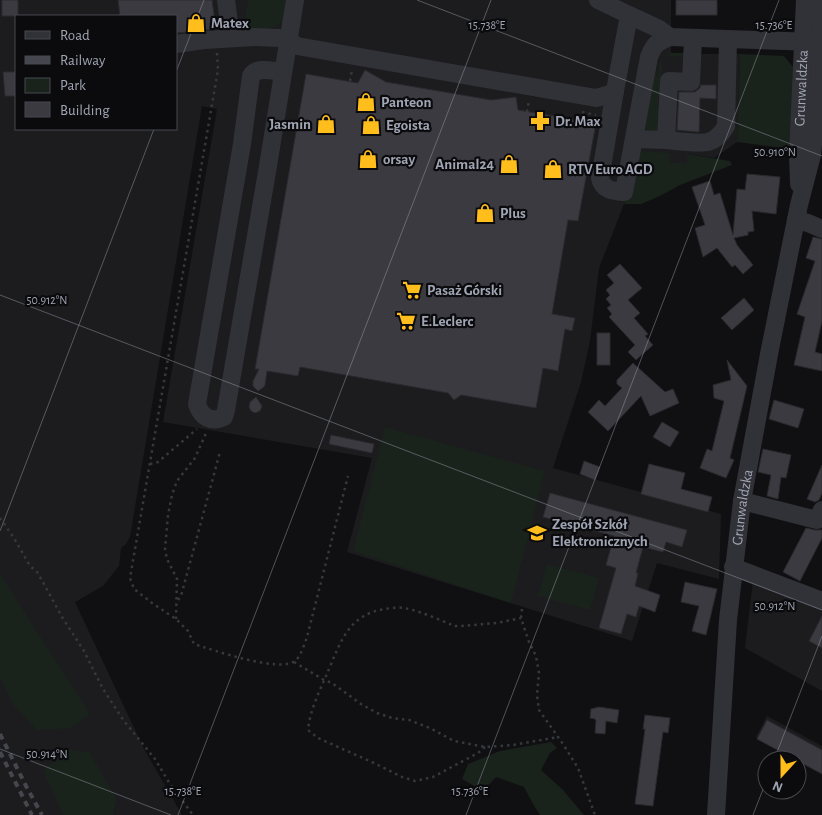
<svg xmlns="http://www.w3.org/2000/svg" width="822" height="815" font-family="'Alegreya Sans',sans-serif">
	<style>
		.built { fill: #1c1c1f; fill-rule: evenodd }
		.green { fill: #1a221c }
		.building { fill: #3a3a40; stroke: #2a2a2e }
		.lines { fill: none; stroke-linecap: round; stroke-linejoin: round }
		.path { stroke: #37383e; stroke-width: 2.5; stroke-dasharray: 2.5 4; stroke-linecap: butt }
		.minor { stroke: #313237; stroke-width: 18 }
		.rail { stroke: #46474e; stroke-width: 4; stroke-dasharray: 6 5; stroke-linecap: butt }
		.ticks { fill: none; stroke: #a0a5b4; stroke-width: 1; stroke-opacity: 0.45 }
		.labels { text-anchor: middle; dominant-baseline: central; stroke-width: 4.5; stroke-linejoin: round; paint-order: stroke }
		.poi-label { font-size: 15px; font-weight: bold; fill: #a0a5b4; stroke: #0b0b0d; text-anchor: start }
		.street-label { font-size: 15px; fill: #a0a5b4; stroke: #0b0b0d }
		.ticks-label { font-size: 12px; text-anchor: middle; fill: #a0a5b4; stroke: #0b0b0d; stroke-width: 4.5; stroke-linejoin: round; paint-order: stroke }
	</style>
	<rect width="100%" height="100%" fill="#101012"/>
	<g class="built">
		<path d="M 0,0 L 671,0 L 671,54 L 740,54 L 737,142 L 714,158 L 687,154 L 687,163 L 668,163 L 668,153 L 636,157 L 624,204 L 599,268 L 590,341 L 581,382 L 553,468 L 721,514 L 719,579 L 657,563 L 632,641 L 347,552 L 372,458 L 163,422 L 217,109 L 202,106 L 130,537 L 126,544 L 121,548 L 119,566 L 103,586 L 75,602 L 143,747 L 182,815 L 0,815 ZM 16,16 L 176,16 L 176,129 L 16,129 Z"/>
		<polygon points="753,581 822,607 822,691 745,648"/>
		<polygon points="767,716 822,746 822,762 818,770 756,737"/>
	</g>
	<g class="green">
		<path d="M 248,0 L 287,0 C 286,6 286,14 283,19 C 279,32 251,30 240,31 L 236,26 L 244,27 Z"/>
		<path d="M 670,53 L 686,53 L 685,57 L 668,56 L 665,57 L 662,62 L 662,96 L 658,96 L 658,106 L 661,106 L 660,131 L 647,133 L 644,126 L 652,76 L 657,77 C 659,65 659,60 670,53 Z"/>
		<polygon points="740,54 784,56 793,67 791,149 737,142"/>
		<polygon points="643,151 669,153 669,163 687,163 687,154 730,161 732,165 680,185 660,196 641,204 624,204 636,157"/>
		<polygon points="385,427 545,471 511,603 353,551"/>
		<polygon points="547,564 599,578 590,610 538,596"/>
		<polygon points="0,574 90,714 71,728 37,730 13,704 0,678"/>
		<polygon points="551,742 557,748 550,753 541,770 563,790 584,815 540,815 533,804 524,787 496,777 483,791 462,779 468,764 500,751"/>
		<polygon points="67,749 89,752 117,799 113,815 63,815 43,771"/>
	</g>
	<g class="building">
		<rect x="2" y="0" width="16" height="16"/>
		<polygon points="118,0 212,0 216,29 176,33 176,16 120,16"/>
		<rect x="676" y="0" width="41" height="15"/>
		<polygon points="365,70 386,82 491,100 516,97 518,110 596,123 578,221 568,220 552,314 575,318 572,331 565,329 558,371 543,368 536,408 461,395 454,400 448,393 300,367 298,376 267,371 265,385 264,387 258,391 253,386 253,381 259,369 255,369 306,74 358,83"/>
		<polygon points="3,72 16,72 16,96 5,96"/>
		<polygon points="701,85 716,85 716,99 700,98 699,132 677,130 679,92 695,92 700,88"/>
		<polygon points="747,174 780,177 776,214 752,211 754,231 748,232 748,235 734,238 737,245 753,265 743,274 735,265 732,267 717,248 703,257 695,228 705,225 692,187 710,181 714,195 720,193 733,235 737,189 745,190"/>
		<polygon points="813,237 822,239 822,321 815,352 822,354 822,371 794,365 805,317 797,314 815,261 806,258"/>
		<polygon points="620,264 642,288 628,300 640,313 634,318 648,334 645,336 653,345 636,360 628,352 635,345 609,317 612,314 607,308 611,305 606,299 610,295 606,290 614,283 607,275"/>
		<polygon points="744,298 754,310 732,330 721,318"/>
		<rect x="597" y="333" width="13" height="32"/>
		<polygon points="727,360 747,386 730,458 734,460 726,478 700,468 707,449 712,451 724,401 714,398 713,385 731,380"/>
		<polygon points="633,363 665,392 673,389 679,403 650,416 641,396 608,431 588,412 599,400 605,406 622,388 617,384 617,380"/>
		<polygon points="256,397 262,406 260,411 255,413 251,411 249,407 250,402"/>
		<polygon points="774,400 804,409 798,428 769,419"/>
		<polygon points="662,422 679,432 670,447 653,437"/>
		<polygon points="331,435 374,444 372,453 329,444"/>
		<polygon points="763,449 791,455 786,478 781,477 778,499 767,496 771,475 758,472"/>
		<polygon points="584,461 600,467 595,480 580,474"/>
		<polygon points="649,464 685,473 681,489 712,497 708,512 641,494"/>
		<polygon points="822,465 822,493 819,500 815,502 807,499"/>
		<polygon points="550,493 687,530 682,547 666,542 663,552 643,547 636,573 638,573 635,586 660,595 655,612 639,606 636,617 627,614 621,634 599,628 616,568 606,565 614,536 543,517"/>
		<polygon points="806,528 815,530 822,530 822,538 800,581 783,572"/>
		<polygon points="685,582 717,589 706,635 692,631 699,606 681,602"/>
		<polygon points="822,616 822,648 809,641"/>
		<polygon points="599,707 619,710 617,723 606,721 605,734 595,733 596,720 595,719 590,718 591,709"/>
		<polygon points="645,715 670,718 668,733 663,732 653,806 635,804 645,729 643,729"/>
		<polygon points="767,720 822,750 822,774 757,739"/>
	</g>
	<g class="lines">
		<g class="path">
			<path d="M 217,53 L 218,70 L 130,578 L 134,589 L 152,603 L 176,619 L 188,631 L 194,644 C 213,650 279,673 295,661 C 301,656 304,645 307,637 L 348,476"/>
			<polyline points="350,81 352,70"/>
			<polyline points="527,112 529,100"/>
			<polyline points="582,112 596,115"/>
			<polyline points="150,464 158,462 197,429"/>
			<polyline points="0,518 14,538 30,566 37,572 44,584 62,617 84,651 103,689 124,721 155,759 170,784 193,815"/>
			<polyline points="178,600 181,596 220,452"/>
			<polyline points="522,609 521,618 529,642 536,656 539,673 537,695 539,710 563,744 578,768 595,815"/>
			<polyline points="176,619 177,579 167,559 165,549 168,515 172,495 177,481 195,458 206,433"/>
			<polyline points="294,662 324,680 332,683 361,704 377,713 392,718 409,720 430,728 454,741 485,747 513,745 558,737"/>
			<path d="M 485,747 L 478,753 L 433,777 L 415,781 L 402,777 L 374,763 L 318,738 L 308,730 C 310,709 321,688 329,669 C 341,640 350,614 385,609 C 391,608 398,607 404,608 C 421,611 439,620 455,626 L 461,626 L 497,623 L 521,618"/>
		</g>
		<g class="minor">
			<polyline points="226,0 231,38"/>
			<polyline points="629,15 659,29 670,37 815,42"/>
			<polyline points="176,44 204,40 254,37 279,38 288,40 297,46 596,98 607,95 615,91 629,15 598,0"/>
			<path d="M 283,72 C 272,71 257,66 251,76 L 242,144 L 197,404 C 201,417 211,423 224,417 L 226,410 L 267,172 L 295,0"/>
			<path d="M 615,91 L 600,178 C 602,190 613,191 624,192 L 649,57 C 654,44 657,42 670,37"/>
			<polyline points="634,139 666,140 669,81 691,82 693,38"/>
			<path d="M 666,140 C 676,141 699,144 708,142 C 716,140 722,133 726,126 L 728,39"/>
			<path id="s1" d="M 799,184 L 798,154 L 805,0"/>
			<polyline points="796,220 808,223 822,229"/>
			<polyline points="742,501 817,520 822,510"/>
			<polyline points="733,567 822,601"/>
			<path id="s2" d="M 716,815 L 728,620 L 742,501 L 770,349 L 799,205 L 812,155 L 819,79 L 822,3"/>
		</g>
		<g class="rail">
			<polyline points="0,734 26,786 42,815"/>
			<polyline points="0,752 32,815"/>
		</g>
	</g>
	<path class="ticks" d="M 417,0 L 822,156M 176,72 L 204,0M 0,295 L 822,610M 0,531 L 154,129M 0,749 L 171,815M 774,760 L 822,636M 178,815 L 491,0M 466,815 L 779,0M 753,815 L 767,779"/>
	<defs>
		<g id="shop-bare" transform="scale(1.5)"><path d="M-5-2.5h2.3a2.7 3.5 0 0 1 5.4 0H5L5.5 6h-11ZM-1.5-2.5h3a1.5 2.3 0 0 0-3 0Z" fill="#ffbe1b" stroke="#0b0b0d" stroke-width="2.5" paint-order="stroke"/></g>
		<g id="pharmacy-bare" transform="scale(1.5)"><path d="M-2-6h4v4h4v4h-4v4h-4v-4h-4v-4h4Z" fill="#ffbe1b" stroke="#0b0b0d" stroke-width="2.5" paint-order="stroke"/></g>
		<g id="supermarket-bare" transform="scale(1.5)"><path d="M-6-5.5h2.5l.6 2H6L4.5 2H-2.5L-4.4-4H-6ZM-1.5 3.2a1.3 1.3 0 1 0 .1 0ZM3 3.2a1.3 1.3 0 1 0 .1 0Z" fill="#ffbe1b" stroke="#0b0b0d" stroke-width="2.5" paint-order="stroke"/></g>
		<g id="school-bare" transform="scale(1.5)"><path d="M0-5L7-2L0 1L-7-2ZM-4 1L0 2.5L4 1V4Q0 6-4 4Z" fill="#ffbe1b" stroke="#0b0b0d" stroke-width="2.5" paint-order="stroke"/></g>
	</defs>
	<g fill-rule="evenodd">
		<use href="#shop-bare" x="196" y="23"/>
		<use href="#shop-bare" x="366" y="102"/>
		<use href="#pharmacy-bare" x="540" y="121"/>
		<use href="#shop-bare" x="326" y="124"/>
		<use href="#shop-bare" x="371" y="125"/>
		<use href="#shop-bare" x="368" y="159"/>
		<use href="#shop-bare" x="509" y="164"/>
		<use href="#shop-bare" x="553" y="169"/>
		<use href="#shop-bare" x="485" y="213"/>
		<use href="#supermarket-bare" x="412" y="290"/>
		<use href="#supermarket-bare" x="406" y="321"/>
		<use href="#school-bare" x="537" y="533"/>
	</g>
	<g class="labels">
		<g class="poi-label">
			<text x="211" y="23">Matex</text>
			<text x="381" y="102">Panteon</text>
			<text x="555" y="121">Dr. Max</text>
			<text x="311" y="124" text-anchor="end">Jasmin</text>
			<text x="386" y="125">Egoista</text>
			<text x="383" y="159">orsay</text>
			<text x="494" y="164" text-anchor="end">Animal24</text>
			<text x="568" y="169">RTV Euro AGD</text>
			<text x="500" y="213">Plus</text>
			<text x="427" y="290">Pasaż Górski</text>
			<text x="421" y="321">E.Leclerc</text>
			<text x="552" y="524">Zespół Szkół<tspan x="552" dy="17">Elektronicznych</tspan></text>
		</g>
		<g class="street-label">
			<text stroke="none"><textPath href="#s1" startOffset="96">Grunwaldzka</textPath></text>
			<text stroke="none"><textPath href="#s2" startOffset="309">Grunwaldzka</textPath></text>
		</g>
	</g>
	<g class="ticks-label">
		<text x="487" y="29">15.738°E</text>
		<text x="774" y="29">15.736°E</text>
		<text x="775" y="156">50.910°N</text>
		<text x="47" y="304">50.912°N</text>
		<text x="775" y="610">50.912°N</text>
		<text x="47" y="758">50.914°N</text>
		<text x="183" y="795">15.738°E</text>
		<text x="470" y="795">15.736°E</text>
	</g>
	<rect x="15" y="15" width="162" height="115" fill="#0b0b0d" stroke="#474950"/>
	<rect x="25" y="31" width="25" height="8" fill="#313237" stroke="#474950"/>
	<text x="60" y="40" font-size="15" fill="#a0a5b4">Road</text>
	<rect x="25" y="56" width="25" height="8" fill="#46474e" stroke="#474950"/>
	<text x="60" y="65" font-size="15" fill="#a0a5b4">Railway</text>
	<rect x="25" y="78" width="25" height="15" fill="#1a221c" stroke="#474950"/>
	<text x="60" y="90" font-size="15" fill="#a0a5b4">Park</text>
	<rect x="25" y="102" width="25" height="15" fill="#3a3a40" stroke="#474950"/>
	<text x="60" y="115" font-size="15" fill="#a0a5b4">Building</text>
	<g transform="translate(782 775) rotate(201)"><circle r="24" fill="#0b0b0d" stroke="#474950"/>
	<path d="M0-4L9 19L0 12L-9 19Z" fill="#ffbe1b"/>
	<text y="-8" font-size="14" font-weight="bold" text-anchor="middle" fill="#a0a5b4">N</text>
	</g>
</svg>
